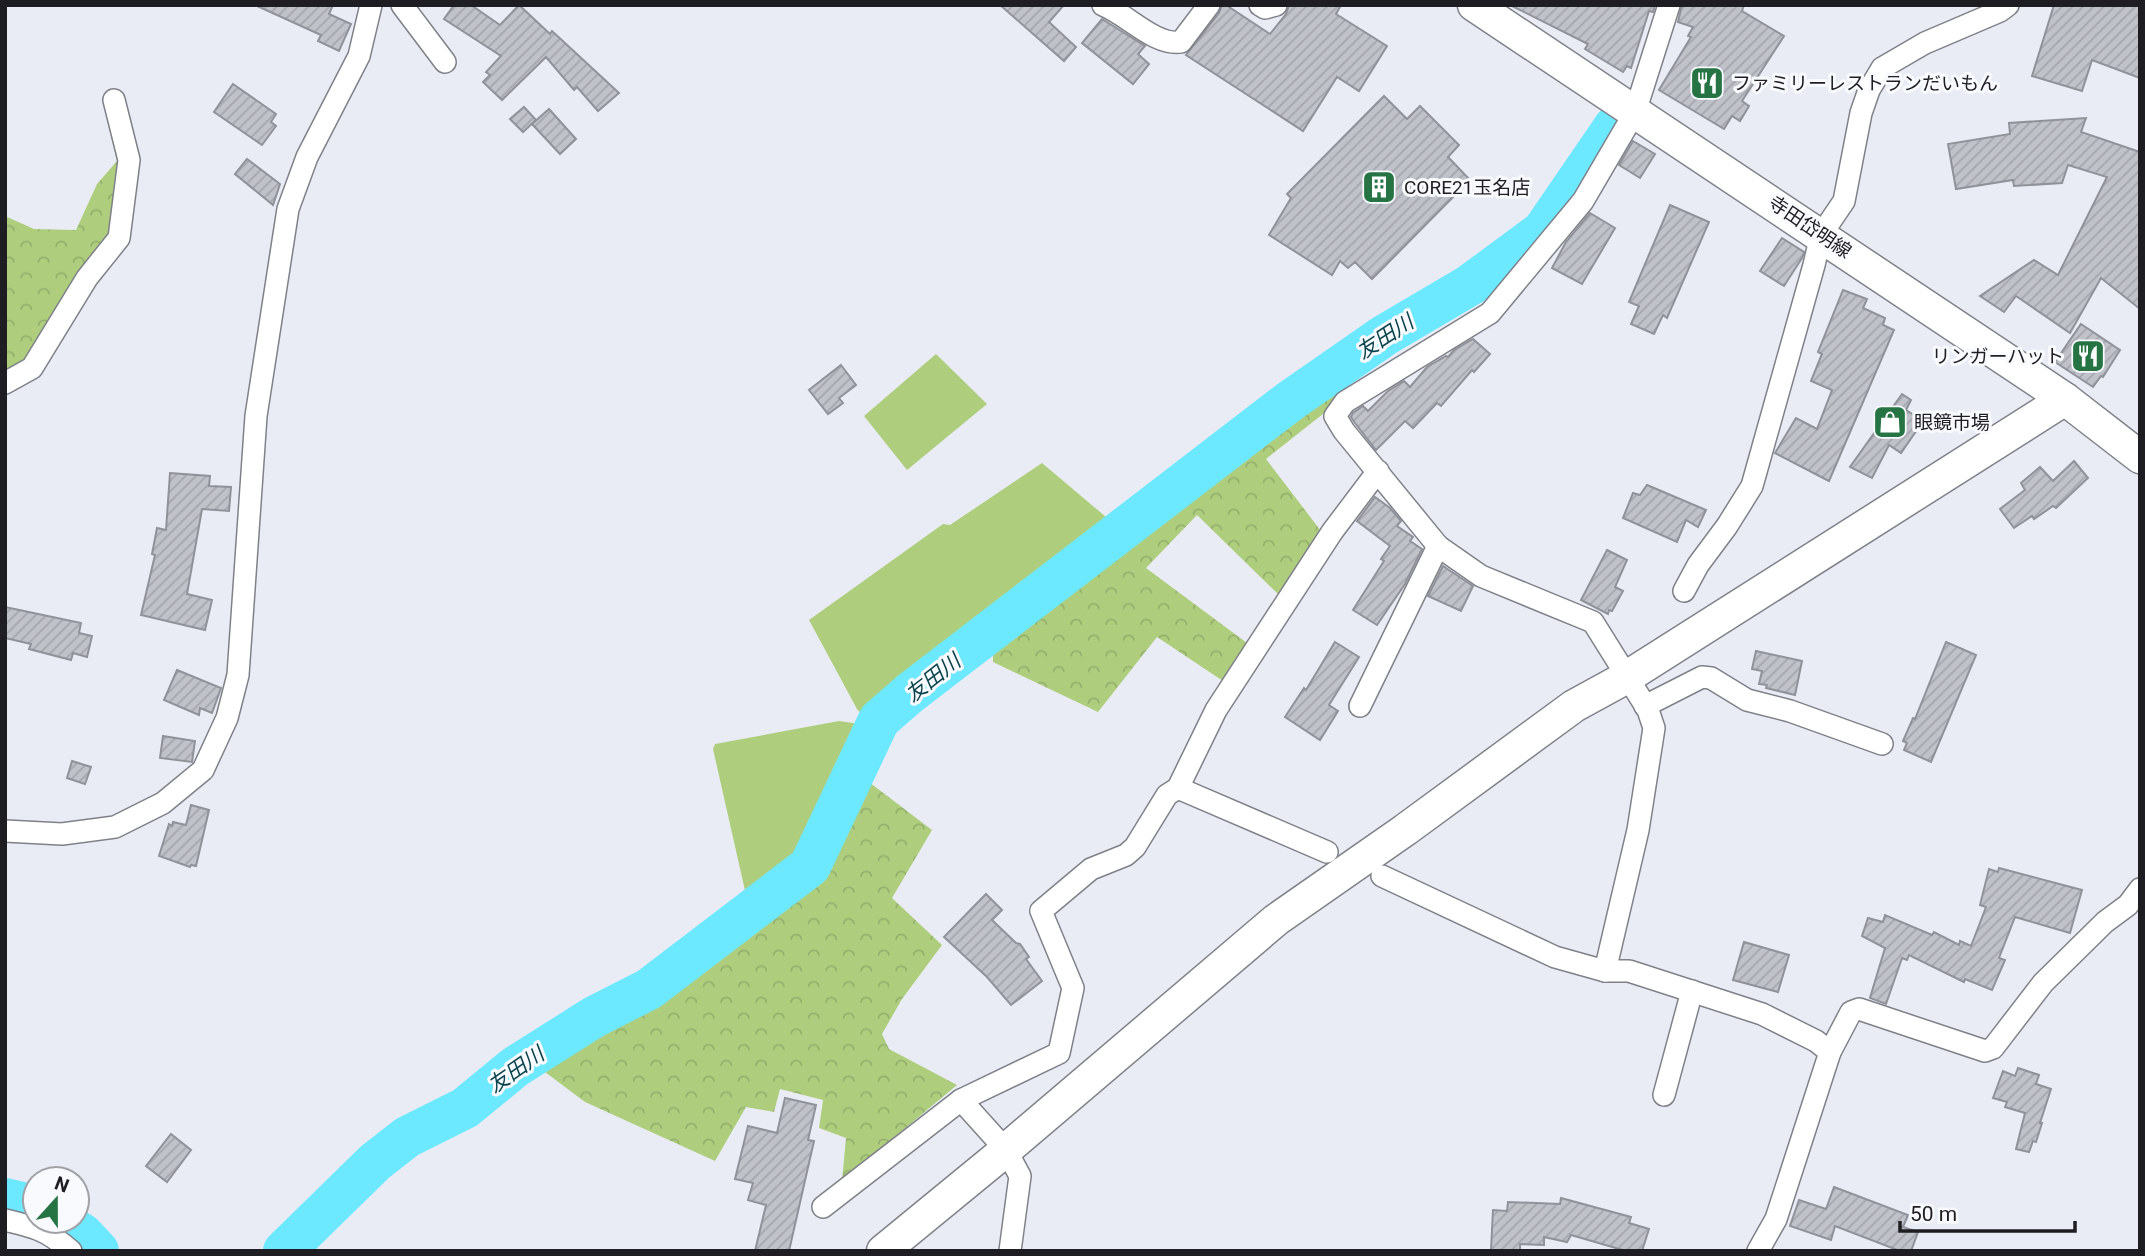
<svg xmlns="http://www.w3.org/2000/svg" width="2145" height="1256" font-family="Roboto,'Noto Sans JP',sans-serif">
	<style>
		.grass { fill: #aece7e }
		.forest { fill: url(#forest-crowns) }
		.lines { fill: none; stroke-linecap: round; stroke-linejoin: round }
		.river { stroke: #6de9ff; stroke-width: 42 }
		.building { fill: url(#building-hatch); stroke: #90929a; stroke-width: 2 }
		.street-casing { stroke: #7f8189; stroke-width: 24 }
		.secondary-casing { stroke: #7f8189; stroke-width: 35 }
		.street { stroke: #fff; stroke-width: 21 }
		.secondary { stroke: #fff; stroke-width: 32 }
		.labels { text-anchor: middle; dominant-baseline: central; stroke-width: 6; stroke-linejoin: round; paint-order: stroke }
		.poi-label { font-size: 19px; fill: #1e1e22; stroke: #f9fafe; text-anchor: start }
		.street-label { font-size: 19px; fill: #1e1e22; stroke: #f9fafe }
		.water-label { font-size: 21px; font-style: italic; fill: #09444d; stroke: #f9fafe }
	</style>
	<defs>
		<pattern id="forest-crowns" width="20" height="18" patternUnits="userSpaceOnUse" patternTransform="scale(1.75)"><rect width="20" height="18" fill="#aece7e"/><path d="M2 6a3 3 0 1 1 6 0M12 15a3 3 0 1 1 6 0" fill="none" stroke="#95b06d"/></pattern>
		<pattern id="building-hatch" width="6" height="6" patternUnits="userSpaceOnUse" patternTransform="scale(1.75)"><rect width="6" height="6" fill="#c0c2ca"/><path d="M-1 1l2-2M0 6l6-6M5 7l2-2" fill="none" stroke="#a5a6ad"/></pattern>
	</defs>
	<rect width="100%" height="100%" fill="#eaecf5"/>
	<g class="grass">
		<polygon points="936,354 987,404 907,470 864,416"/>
		<polygon points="1042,463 1119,528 912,687 869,723 857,709 809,620 943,524 950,525"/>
		<polygon points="839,721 867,725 806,861 746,895 713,749 715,744"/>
	</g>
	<g class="forest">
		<polygon points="103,101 110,101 125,161 115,236 28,365 5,373 5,216 34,229 76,230 97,184 117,161"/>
		<polygon points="1345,368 1347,395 1266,459 1324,535 1279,595 1197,515 1146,568 1251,646 1226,683 1157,637 1098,712 993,662 993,642 1023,615"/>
		<polygon points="865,779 932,830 892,898 942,945 902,999 882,1034 889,1049 957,1085 842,1181 846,1138 819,1128 823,1100 780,1089 774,1112 746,1107 715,1161 585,1102 541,1069 627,1016 818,871"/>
	</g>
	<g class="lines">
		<g class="river">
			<polyline points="5,1199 35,1206"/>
			<polyline points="61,1221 82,1234 98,1251"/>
			<polyline points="284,1251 375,1162 407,1137 465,1108 515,1067 594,1017 649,989 810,866 879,720 910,693 1290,401 1385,335 1470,285 1543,231 1615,126"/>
		</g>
	</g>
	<g class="building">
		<polygon points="255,5 333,5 329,14 351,24 339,51 318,41 321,35"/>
		<polygon points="454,5 471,5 500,25 519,5 550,34 552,31 619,93 598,111 577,87 574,90 546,57 502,100 483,82 490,75 486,72 501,56 444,19"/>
		<polygon points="1000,5 1064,5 1049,22 1076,47 1064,61"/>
		<polygon points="1222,5 1226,5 1270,34 1286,14 1289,5 1341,5 1336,14 1387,46 1359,91 1337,77 1303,131 1186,55 1219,13"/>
		<polygon points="1510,5 1655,5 1653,12 1649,11 1631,68 1627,66 1623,72 1585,49 1588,44"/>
		<polygon points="1682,5 1744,5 1742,11 1784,36 1742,101 1749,106 1740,121 1732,116 1724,129 1659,90 1691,37 1688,36 1693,27 1678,22"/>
		<polygon points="2054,5 2140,5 2140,78 2092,60 2082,91 2032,76"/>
		<polygon points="1102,19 1145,46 1138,54 1149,64 1133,84 1082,43"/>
		<polygon points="233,84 276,114 271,122 276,126 262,145 214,112"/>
		<polygon points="1384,96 1407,119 1420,106 1459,145 1448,157 1470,180 1372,279 1355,262 1348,268 1340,261 1332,275 1269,235 1291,198 1287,194"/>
		<polygon points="524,107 536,120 523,132 510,119"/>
		<polygon points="549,109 576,139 560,154 532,124"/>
		<polygon points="2086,118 2081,132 2140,152 2140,309 2101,278 2070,333 2016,296 2004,312 1980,296 2034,260 2058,275 2107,177 2068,165 2062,183 2014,186 2013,180 1956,189 1948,144 2010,134 2009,123"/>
		<polygon points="1633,141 1655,154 1640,178 1619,165"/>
		<polygon points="247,159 280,184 273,205 235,174"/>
		<polygon points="1670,205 1709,222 1667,318 1663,315 1654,334 1631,324 1639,306 1629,302"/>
		<polygon points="1590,213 1615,228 1582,284 1552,268 1566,242"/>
		<polygon points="1782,238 1804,252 1802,258 1784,286 1760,271"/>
		<polygon points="1843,290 1867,299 1863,308 1885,318 1883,325 1894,330 1829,481 1775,453 1796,418 1817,429 1832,390 1811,381 1822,354 1818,352"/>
		<polygon points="2081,324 2120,350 2103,377 2101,376 2093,387 2055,362"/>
		<polygon points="1473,339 1490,354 1474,372 1472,370 1441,406 1437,403 1413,428 1405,421 1376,450 1355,423 1351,417 1353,413 1363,406 1368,411 1388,391 1404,381 1410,387 1427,367 1446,356 1448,357 1454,350"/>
		<polygon points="841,365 856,385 839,398 843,403 828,414 809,390"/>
		<polygon points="1902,394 1911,400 1906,410 1923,421 1901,453 1889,445 1872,478 1850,467"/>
		<polygon points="2074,461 2088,478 2056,508 2053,506 2034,519 2032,516 2014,528 2000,509 2025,490 2021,483 2040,467 2053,481"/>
		<polygon points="170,473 210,476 209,486 231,487 229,511 202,509 187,594 212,600 205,630 141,615 155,555 152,554 157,528 166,530"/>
		<polygon points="1647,485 1706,510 1698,527 1686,520 1677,542 1623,518 1633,493 1640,495"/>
		<polygon points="1375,497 1390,508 1401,521 1397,526 1413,537 1410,541 1422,549 1405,584 1377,625 1353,610 1384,561 1381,559 1390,546 1357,521"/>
		<polygon points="1607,550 1627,560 1615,587 1623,591 1612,611 1609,610 1608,614 1581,600"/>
		<polygon points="1443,566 1473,586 1461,611 1428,596"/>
		<polygon points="5,607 81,623 79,633 92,636 87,657 73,653 71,660 29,649 31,644 5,638"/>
		<polygon points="1335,642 1359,657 1329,705 1338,711 1320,740 1285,717 1304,688 1306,690"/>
		<polygon points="1946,642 1976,655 1931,762 1904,750 1907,743 1903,741 1913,718 1915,719"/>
		<polygon points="1756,651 1802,661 1795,695 1766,688 1767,685 1759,684 1762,671 1752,669"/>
		<polygon points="177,670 221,688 212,713 200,708 199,715 164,700"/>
		<polygon points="163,736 195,741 192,762 160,758"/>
		<polygon points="72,761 91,767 85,784 67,778"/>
		<polygon points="191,805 209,810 196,866 191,865 190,867 159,856 169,824 172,826 173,822 186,825"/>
		<polygon points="1999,868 2082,890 2070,933 2015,917 1999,958 2005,960 1992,990 1965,979 1964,982 1909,955 1907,960 1902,958 1886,1004 1870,998 1885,948 1862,936 1868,918 1883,922 1885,915 1932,935 1934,932 1959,945 1960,941 1971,946 1986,907 1980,905 1989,869 1998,872"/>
		<polygon points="986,894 1002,910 992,920 1016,943 1020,944 1029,957 1026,959 1042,981 1011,1005 987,977 944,937"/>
		<polygon points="1744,942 1789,955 1778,992 1733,980"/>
		<polygon points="2018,1068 2039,1075 2036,1084 2051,1089 2040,1123 2042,1123 2036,1142 2033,1141 2029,1152 2016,1149 2025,1113 2005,1107 2007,1102 1993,1098 2003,1071 2015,1076"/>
		<polygon points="785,1098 816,1105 808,1140 814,1141 789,1251 755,1251 766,1205 748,1200 753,1183 735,1179 748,1126 777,1133"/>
		<polygon points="171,1134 191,1150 167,1182 146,1166"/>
		<polygon points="1834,1187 1908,1215 1903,1227 1918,1232 1911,1251 1900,1251 1835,1226 1831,1240 1790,1226 1799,1200 1826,1209"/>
		<polygon points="1561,1198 1631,1217 1629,1223 1649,1229 1642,1251 1626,1251 1571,1235 1567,1242 1544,1237 1544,1245 1520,1244 1520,1251 1491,1250 1493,1210 1507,1211 1508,1202 1560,1204"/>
	</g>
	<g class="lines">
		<g class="street-casing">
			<g id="street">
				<polyline points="402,5 445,62"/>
				<path d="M 1103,5 C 1128,15 1155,46 1181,42 L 1209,5"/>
				<polyline points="1260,5 1265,8 1276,5"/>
				<polyline points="5,383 32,368 87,278 119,238 129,160 114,100"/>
				<polyline points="1684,591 1698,565 1727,526 1752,486 1814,265 1821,235 1844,201 1861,113 1869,90 1882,68 1925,43 2000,11 2008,5"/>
				<polyline points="1360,706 1438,546"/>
				<polyline points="1645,706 1702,677 1711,678 1747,700 1790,711 1882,744"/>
				<polyline points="1178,788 1327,852"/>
				<polyline points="5,831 62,834 115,827 163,803 203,770 227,718 238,675 256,416 288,209 307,157 359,56 371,5"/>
				<polyline points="1382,876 1555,957 1605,971 1629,971 1762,1014 1816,1041 1830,1052 1776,1219 1758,1251"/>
				<polyline points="1605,971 1638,830 1654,728 1648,710 1593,622 1481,576 1438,546 1344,431 1335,416 1345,402 1490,313 1583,201 1635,112 1669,5"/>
				<polyline points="1830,1052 1851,1012 1859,1009 1985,1051 1993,1048 2043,983 2105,922 2128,905 2140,889"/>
				<polyline points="1664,1095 1692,991"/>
				<polyline points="961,1100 1006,1150 1020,1176 1010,1251"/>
				<polyline points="823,1207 961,1100 1059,1053 1073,988 1041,911 1091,869 1126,855 1135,847 1167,795 1178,788 1216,710 1332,532 1378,471"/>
				<path d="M 5,1220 C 35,1227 47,1230 71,1251"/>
			</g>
		</g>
		<g class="secondary-casing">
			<g id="secondary">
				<polyline points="1474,5 2065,399 2140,457"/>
				<polyline points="883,1251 994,1160 1276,920 1405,830 1574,706 1627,677 2065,399"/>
			</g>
		</g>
		<use href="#street" class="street"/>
		<use href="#secondary" class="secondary"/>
	</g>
	<defs>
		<g id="restaurant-square" transform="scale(1.75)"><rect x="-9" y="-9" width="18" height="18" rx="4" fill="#267444" stroke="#f9fafe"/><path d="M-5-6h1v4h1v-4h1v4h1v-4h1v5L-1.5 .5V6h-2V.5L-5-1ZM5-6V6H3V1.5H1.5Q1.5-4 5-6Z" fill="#fff"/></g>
		<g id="building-square" transform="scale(1.75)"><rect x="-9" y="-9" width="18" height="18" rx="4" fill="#267444" stroke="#f9fafe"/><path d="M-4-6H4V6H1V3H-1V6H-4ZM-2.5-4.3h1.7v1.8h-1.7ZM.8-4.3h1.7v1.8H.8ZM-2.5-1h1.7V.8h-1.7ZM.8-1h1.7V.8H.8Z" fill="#fff"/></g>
		<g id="shop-square" transform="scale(1.75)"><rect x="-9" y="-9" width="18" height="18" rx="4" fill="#267444" stroke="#f9fafe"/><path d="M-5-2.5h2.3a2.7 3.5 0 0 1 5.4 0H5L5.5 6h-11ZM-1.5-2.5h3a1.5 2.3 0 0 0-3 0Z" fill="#fff"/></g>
	</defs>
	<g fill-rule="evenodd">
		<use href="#restaurant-square" x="1707" y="83"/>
		<use href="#building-square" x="1379" y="187"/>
		<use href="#restaurant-square" x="2088" y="356"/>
		<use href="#shop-square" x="1890" y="422"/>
	</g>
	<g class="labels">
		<g class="poi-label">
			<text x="1732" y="83">ファミリーレストランだいもん</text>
			<text x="1404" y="187">CORE21玉名店</text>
			<text x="2064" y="356" text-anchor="end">リンガーハット</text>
			<text x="1914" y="422">眼鏡市場</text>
		</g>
		<g class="street-label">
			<text transform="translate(1810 227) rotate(34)">寺田岱明線</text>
		</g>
		<g class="water-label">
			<text transform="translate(1385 337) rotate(-33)">友田川</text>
			<text transform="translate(933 678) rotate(-38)">友田川</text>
			<text transform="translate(516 1070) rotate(-35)">友田川</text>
		</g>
	</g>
	<rect width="2145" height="1256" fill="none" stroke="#1e1e22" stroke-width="14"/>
	<g transform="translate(56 1200) rotate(21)"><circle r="33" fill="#f9fafe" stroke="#a1a2a6" stroke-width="2"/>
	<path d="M0-5L12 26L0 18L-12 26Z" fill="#267444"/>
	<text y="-10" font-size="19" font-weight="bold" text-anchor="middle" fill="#1e1e22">N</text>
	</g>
	<path d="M1900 1221v10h175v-10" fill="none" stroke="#1e1e22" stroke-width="3.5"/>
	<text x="1910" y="1221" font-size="21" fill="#1e1e22" stroke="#f9fafe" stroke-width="5" paint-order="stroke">50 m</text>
</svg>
